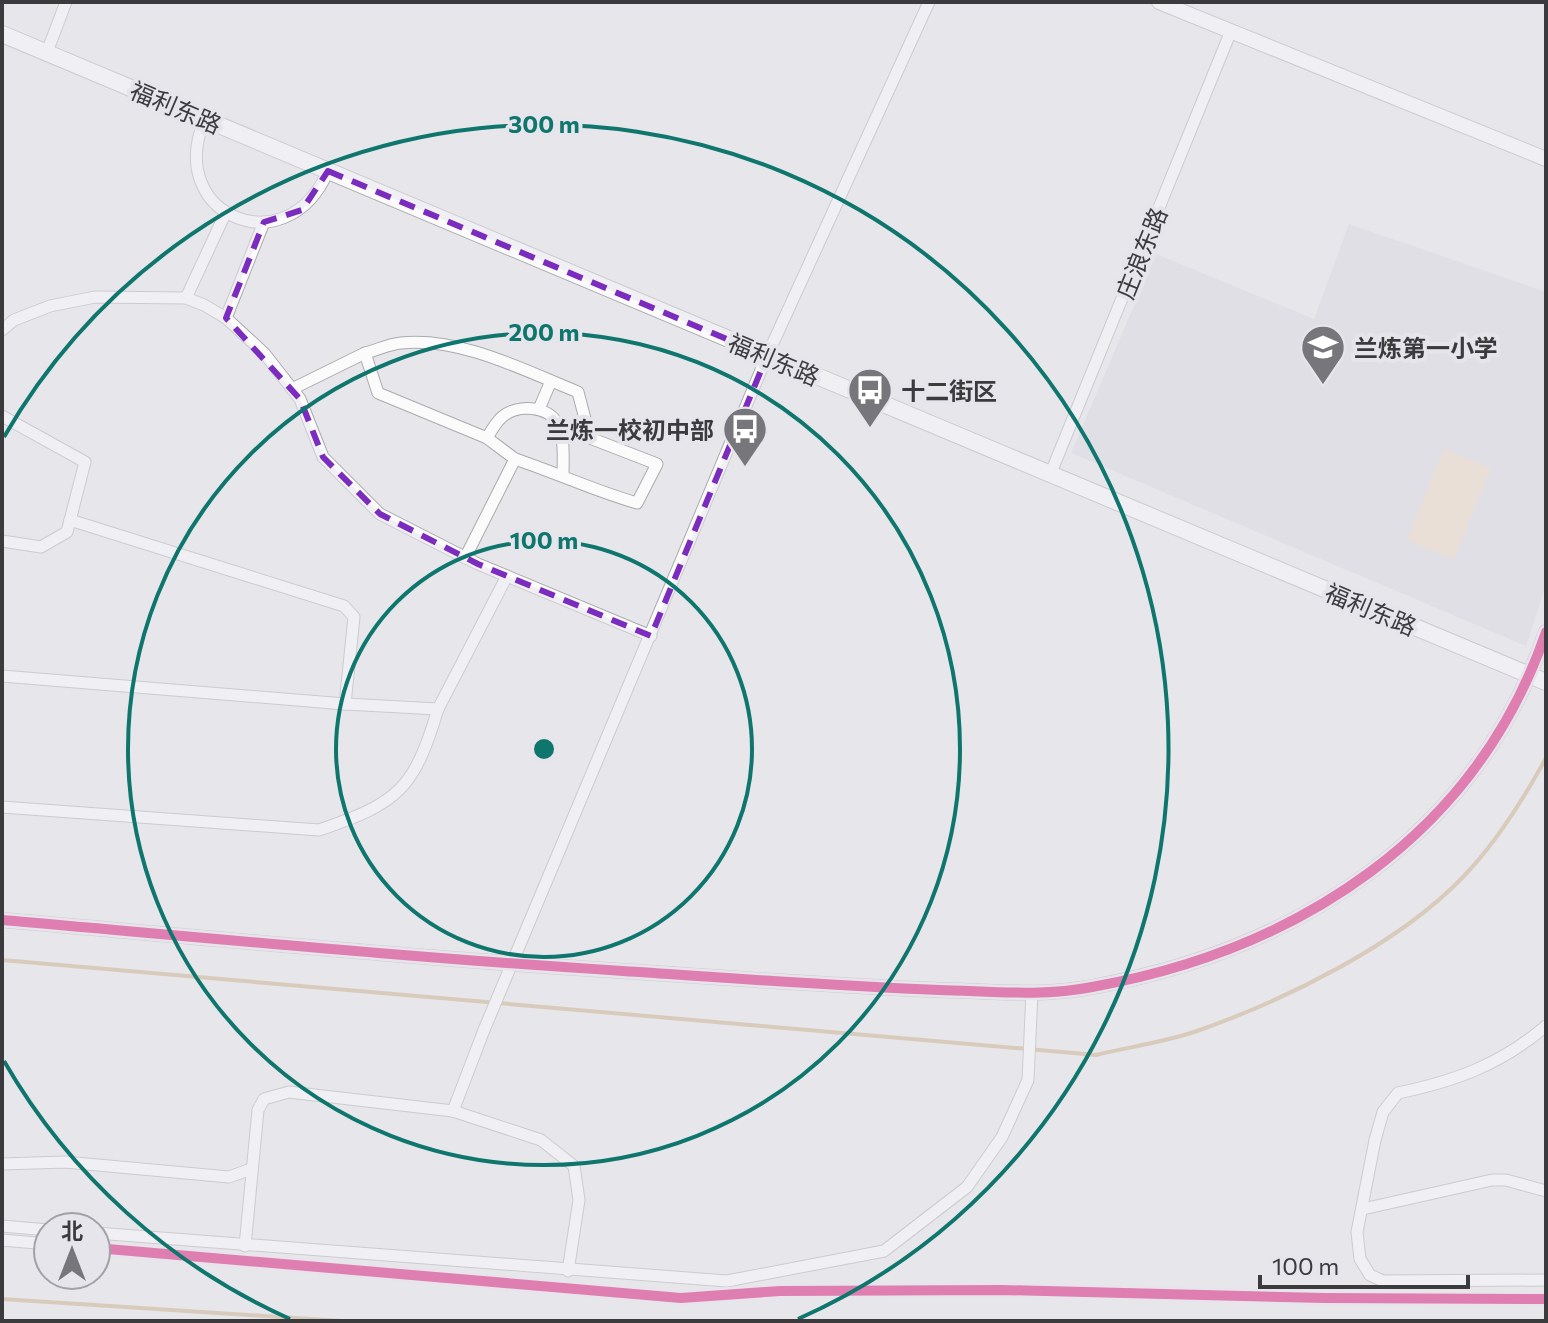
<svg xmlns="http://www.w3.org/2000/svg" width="1548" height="1323" font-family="Commissioner,'Noto Sans SC',sans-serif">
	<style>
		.built { fill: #d8d7e1 }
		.green { fill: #ebd7bc }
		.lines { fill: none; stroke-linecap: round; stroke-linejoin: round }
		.stream { stroke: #c6ab81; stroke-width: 4 }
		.minor-casing { stroke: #ababae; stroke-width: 13 }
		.tertiary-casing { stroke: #ababae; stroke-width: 16 }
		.secondary-casing { stroke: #ababae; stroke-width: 18 }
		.minor { stroke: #fbfbfc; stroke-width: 11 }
		.tertiary { stroke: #fbfbfc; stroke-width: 14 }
		.secondary { stroke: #fbfbfc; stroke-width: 16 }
		.cycleway-casing { stroke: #e6e5ec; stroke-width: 15 }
		.cycleway { stroke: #d6006c; stroke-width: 10 }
		.marked { fill: none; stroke: #7b2cbf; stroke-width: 6; stroke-dasharray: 16 10; stroke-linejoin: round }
		.ring { fill: none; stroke: #0f766e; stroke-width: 4 }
		.labels { text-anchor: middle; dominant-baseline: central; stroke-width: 8; stroke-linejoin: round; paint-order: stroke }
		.street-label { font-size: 24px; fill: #3b3a3d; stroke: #e6e5ec }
		.poi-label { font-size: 24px; font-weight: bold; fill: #3b3a3d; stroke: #e6e5ec; text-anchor: start }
		.centre { fill: #0f766e; stroke: #e6e5ec; stroke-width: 4 }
		.ring-label { font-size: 24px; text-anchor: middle; font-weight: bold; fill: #0f766e; stroke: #e6e5ec; stroke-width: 8; stroke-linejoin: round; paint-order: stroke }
	</style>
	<rect width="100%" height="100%" fill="#e7e6eb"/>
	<polygon class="built" points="1349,224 1546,292 1546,585 1526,646 1071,453 1156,254 1314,319"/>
	<polygon class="green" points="1444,449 1491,468 1454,559 1407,540"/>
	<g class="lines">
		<g class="stream">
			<path d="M 2,960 L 1096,1055 C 1129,1047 1165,1042 1197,1031 C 1285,1000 1398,945 1463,877 C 1497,842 1523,800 1546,758"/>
			<polyline points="2,1299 341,1321"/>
		</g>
		<g class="minor-casing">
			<g id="minor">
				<polyline points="47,52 66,2"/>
				<path d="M 205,119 C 163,215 287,267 328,171"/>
				<polyline points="186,298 226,212"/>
				<polyline points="226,318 264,222"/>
				<polyline points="2,330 14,320 50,306 95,297 186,298 204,305 226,318 264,353 300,399 323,457 380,514 478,564 651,636"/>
				<path d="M 365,353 C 377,350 389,344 401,343 C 461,337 523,370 578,392 L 590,438 L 657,464 L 637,503 C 595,491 557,473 515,459"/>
				<polyline points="292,389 365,353 378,393 487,438 515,459 465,558"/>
				<polyline points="539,409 551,381"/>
				<polyline points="2,416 85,462 67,532 41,547 2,541"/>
				<path d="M 487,438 C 491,431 496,422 502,417 C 517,404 549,405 558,425 C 565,441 563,458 563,476"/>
				<polyline points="1050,475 1231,31"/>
				<polyline points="2,676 345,704 354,617 344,606 70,520"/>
				<polyline points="345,704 438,709 507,576"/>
				<path d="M 2,807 L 319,830 C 399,803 414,789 438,709"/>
				<path d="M 1546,1026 C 1500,1065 1455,1081 1398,1093 L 1383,1112 L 1375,1140 L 1357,1232 L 1360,1259 L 1370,1275 L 1383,1281 L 1546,1280"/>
				<polyline points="453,1111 484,1030 767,356 929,2"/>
				<polyline points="2,1164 65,1162 229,1177 251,1169"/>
				<polyline points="1363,1209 1492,1180 1506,1180 1546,1191"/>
				<polyline points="2,1226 48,1230"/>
				<polyline points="96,1233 727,1281 884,1251 967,1187 1002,1137 1028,1080 1032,992"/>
				<polyline points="2,1240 48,1244"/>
				<polyline points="245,1246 258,1110 264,1099 289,1092 453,1111 541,1140 574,1166 579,1200 568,1271"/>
				<polyline points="96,1248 681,1298 780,1291 1002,1290 1324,1298 1546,1299"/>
			</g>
		</g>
		<g class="tertiary-casing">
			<g id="tertiary">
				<polyline points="1159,2 1546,159"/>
				<path d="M 2,920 C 209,938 416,958 623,971 C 729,978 834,986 939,990 C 989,991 1042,997 1092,987 C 1298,950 1476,836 1546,632"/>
			</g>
		</g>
		<g class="secondary-casing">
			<polyline id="secondary" points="2,34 1546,682"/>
		</g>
		<use href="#minor" class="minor"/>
		<use href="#tertiary" class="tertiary"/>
		<use href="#secondary" class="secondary"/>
		<g class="cycleway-casing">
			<g id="cycleway">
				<path d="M 2,920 C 209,938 416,958 623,971 C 729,978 834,986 939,990 C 989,991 1042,997 1092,987 C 1298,950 1476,836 1546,632"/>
				<polyline points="96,1248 681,1298 780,1291 1002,1290 1324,1298 1546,1299"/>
			</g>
		</g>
		<use href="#cycleway" class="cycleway"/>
	</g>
	<path d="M0 0H1548V1323H0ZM 328,171 L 767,356 L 651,636 L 478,564 L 380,514 L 323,457 L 300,399 L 226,318 L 264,222 L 302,210 Z" fill="#e7e6eb" fill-opacity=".55" fill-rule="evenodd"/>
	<path class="marked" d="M 328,171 L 767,356 L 651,636 L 478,564 L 380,514 L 323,457 L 300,399 L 226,318 L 264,222 L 302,210 Z"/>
	<g class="ring">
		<circle cx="544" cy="749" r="208"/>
		<circle cx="544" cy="749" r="416"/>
		<path d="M290 1319A624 624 0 0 1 4 1061M4 437A624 624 0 1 1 798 1319"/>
	</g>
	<defs>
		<g id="school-pin" transform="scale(2.3)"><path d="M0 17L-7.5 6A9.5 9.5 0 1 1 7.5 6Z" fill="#77767a" stroke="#e6e5ec"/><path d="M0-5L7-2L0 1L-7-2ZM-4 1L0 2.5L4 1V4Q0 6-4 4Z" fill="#fff"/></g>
		<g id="bus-pin" transform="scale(2.3)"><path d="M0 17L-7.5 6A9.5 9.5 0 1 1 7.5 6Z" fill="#77767a" stroke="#e6e5ec"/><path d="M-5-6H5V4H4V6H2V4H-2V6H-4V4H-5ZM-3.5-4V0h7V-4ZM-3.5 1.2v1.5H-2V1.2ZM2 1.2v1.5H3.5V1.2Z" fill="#fff"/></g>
	</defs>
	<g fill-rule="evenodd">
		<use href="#school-pin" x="1323" y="347"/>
		<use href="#bus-pin" x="870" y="390"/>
		<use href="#bus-pin" x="745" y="429"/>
	</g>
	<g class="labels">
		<g class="street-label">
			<text transform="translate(176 107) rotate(23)">福利东路</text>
			<text transform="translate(1141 253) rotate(-68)">庄浪东路</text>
			<text transform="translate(774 359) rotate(23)">福利东路</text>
			<text transform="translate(1371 609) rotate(23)">福利东路</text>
		</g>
		<g class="poi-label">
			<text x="1354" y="347">兰炼第一小学</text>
			<text x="901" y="390">十二街区</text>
			<text x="714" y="429" text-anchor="end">兰炼一校初中部</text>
		</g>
	</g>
	<circle cx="544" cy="749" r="12" class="centre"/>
	<g class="ring-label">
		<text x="544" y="133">300 m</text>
		<text x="544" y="341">200 m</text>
		<text x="544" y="549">100 m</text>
	</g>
	<rect width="1548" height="1323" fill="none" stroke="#3b3a3d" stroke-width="8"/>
	<g transform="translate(72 1251)"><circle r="38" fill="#e6e5ec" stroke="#a2a1a6" stroke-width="2"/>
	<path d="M0-6L14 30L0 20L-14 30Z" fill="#77767a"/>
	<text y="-12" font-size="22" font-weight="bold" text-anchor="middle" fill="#3b3a3d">北</text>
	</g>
	<path d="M1260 1275v12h208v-12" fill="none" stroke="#3b3a3d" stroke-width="4"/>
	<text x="1272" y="1275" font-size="24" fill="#3b3a3d" stroke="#e6e5ec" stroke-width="6" paint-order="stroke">100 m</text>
</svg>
